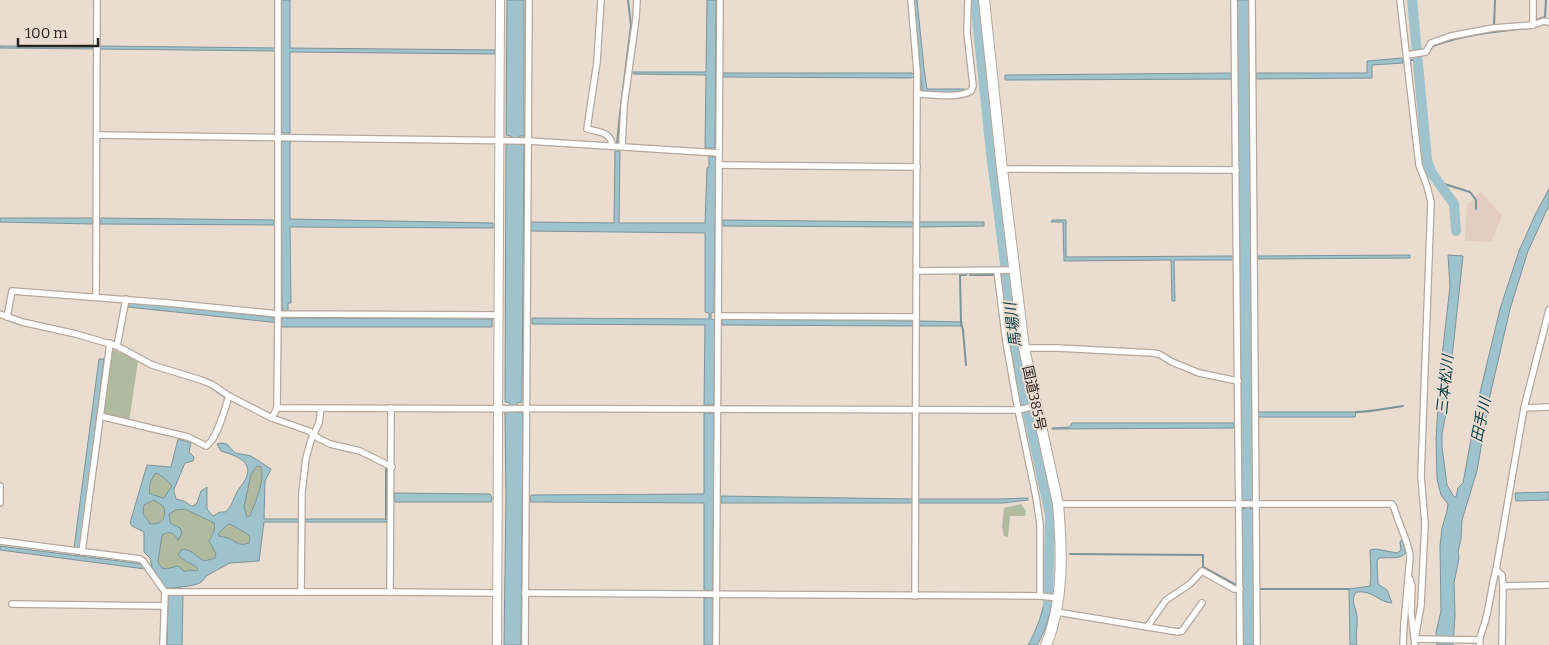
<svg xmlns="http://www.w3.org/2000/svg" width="1549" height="645" font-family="Bitter,'Noto Sans JP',serif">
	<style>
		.industrial { fill: #e3cdc2 }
		.green { fill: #b0ba9e }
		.water { fill: #9ec3cd; stroke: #7b9399; fill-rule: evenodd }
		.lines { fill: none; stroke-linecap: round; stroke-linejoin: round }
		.stream { stroke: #7b9399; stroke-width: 2 }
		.river { stroke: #9ec3cd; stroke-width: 10 }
		.minor-casing { stroke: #b5a79b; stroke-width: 8 }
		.tertiary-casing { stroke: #b5a79b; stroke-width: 10 }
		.trunk-casing { stroke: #b5a79b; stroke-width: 12 }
		.minor { stroke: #fff; stroke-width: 5.5 }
		.tertiary { stroke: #fff; stroke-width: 8 }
		.trunk { stroke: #fff; stroke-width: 10 }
		.labels { text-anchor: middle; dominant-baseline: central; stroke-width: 4; stroke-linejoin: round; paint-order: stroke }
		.street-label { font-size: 14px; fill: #2a2420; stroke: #ebdcd0 }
		.water-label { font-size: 15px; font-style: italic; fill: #023d48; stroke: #ebdcd0 }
	</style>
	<rect width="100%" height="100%" fill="#ebdcd0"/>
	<polygon class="industrial" points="1481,192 1502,216 1491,242 1465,241 1467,205"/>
	<g class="green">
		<polygon points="111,348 138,361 129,422 103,414"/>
		<polygon points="252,461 266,469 255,555 230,553 195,579 169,581 154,564 151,530 134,522 150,471 178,471 170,500 217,521 235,517"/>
		<polygon points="1021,504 1026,511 1025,516 1010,516 1008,537 1004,536 1002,527 1004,508"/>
	</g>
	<g class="water">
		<polygon points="281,0 290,0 290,48 495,50 495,54 290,52 290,133 283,133 281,132"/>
		<polygon points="507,0 524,0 524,136 519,136 519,143 524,145 522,402 517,403 517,412 523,413 521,645 504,645 506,499 505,413 510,411 510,403 505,402 506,145 511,143 511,136 506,135"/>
		<polygon points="707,0 716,0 715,148 705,148 706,75 633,74 633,72 706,72"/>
		<path d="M 914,0 L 917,0 L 924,68 L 927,89 L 965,89 L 965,91 C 952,92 935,95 922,90 Z"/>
		<polygon points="1237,0 1249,0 1253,500 1249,500 1249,508 1253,509 1254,645 1242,645 1241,509 1246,508 1246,501 1241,500"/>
		<polygon points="0,46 95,47 95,49 0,48"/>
		<polygon points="100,46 275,48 275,51 99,49"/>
		<polygon points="1402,58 1403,63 1372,65 1372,78 1256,79 1256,73 1367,73 1367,61"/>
		<polygon points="723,73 912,73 915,75 914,77 910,78 723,77"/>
		<polygon points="1232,73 1232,79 1005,80 1005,75"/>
		<polygon points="283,141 290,141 290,219 493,223 493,228 290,227 291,303 288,303 288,311 286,311 286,318 492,319 492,327 281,327 280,323 128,307 128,302 272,317 275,321 281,321 281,318 284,318 284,311 282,310 281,142"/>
		<polygon points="615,151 620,151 619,223 705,223 707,168 709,167 709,156 716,157 714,312 711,313 711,319 715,320 714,403 712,405 704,405 705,325 532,324 532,318 709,319 709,313 705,312 705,233 531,231 531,222 614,223"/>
		<polygon points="1549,189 1549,207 1545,214 1528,251 1510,309 1489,400 1477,471 1462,520 1461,539 1458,552 1459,558 1454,583 1455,615 1453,645 1437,645 1436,632 1441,611 1440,546 1442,528 1447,511 1448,504 1441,495 1437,479 1436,439 1440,374 1450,286 1448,255 1463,256 1446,413 1442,434 1442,447 1447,485 1454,497 1456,497 1458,488 1463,483 1478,401 1500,309 1519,251 1536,213"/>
		<polygon points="0,218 92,218 93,221 92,224 0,222"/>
		<polygon points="101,218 274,220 274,225 100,224"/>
		<polygon points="723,220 913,222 913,227 723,226"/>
		<polygon points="1052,220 1066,220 1066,257 1234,256 1234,260 1174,260 1175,301 1172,301 1171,260 1064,261 1063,222 1051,222"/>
		<polygon points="920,222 984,222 984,226 919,227"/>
		<polygon points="1410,255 1410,258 1258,259 1258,256"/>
		<polygon points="722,319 913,321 913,326 722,325"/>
		<polygon points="920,321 962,322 961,326 920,326 919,323"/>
		<polygon points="99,359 104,359 80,549 74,548"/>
		<polygon points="1258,412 1356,412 1355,417 1258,417"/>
		<polygon points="704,413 712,413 714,415 713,589 711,591 704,591 704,503 530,502 531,495 704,494"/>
		<polygon points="1072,423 1234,423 1234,428 1052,429 1052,428 1070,427"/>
		<path d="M 178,439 L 191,443 L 189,452 L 194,457 L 193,461 L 185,463 L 174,489 L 174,492 L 176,499 L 184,501 L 191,506 L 193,506 L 197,503 L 201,491 L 207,487 L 207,509 L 213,516 L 220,512 L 225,512 C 232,507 233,499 237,492 C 239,488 242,485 244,482 C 256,462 237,456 221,451 L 217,444 L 221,443 L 227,444 L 235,453 L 251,456 L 271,469 L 265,481 L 264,519 L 387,519 L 387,522 L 264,522 L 259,561 L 230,563 L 206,576 C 204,580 201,583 197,584 C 192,586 170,589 165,588 L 152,567 L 150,558 L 144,552 L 144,532 L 132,526 L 130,523 L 147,465 L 171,467 ZM 260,466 C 267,477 254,505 250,516 L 247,517 L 244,507 L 251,474 L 256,467 ZM 156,473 C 161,475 168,481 172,486 L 164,498 L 150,494 C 148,487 151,478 156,473 ZM 154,500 L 164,507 C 166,519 163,524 150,524 L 148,520 L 143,514 L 144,505 ZM 185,509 L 214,523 C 216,530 212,535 209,541 L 216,554 L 215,558 L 205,561 C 196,558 194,550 182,549 L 178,555 C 184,562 193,563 198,569 L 197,571 L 189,570 L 185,572 L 178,566 L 166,569 L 162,568 L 158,562 L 162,535 C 169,531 174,532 178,540 L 182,533 L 180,528 L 170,523 L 169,514 L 176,510 ZM 230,524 L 249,535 L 250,538 L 249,543 C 237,547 237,541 228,538 C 225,537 222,537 219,536 L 219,533 L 227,525 Z"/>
		<polygon points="1549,492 1549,500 1516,501 1515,493"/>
		<polygon points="394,493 490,494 492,498 491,502 395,502"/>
		<polygon points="721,496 913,499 913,503 721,503"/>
		<polygon points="1028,498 1028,500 1003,503 918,503 918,499 999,499"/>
		<path d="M 1402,539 L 1406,553 C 1400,560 1388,557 1379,558 L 1377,561 L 1378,584 L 1387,590 L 1392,603 C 1377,602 1374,590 1356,592 C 1350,601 1356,607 1357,616 C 1358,626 1355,635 1357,645 L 1350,645 L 1349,589 L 1370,586 C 1372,573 1370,563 1370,550 L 1376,549 L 1397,553 L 1401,550 L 1400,542 Z"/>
		<polygon points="0,546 143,564 145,569 0,550"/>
		<path d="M 1046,592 L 1053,593 C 1051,612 1047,628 1037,645 L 1028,645 C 1038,627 1043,612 1046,592 Z"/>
		<polygon points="168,594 183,594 182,645 167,645"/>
		<polygon points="704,598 712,598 713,600 713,645 704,645"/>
	</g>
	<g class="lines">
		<g class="stream">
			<polyline points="1536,20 1545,17 1546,0"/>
			<polyline points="1494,25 1495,0"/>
			<path d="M 1433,46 C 1465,34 1499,31 1532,28"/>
			<polyline points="1416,50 1421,49"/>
			<polyline points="1410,60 1417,60"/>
			<polyline points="617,144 620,113 631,25 628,0"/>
			<polyline points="1438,182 1470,192 1476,200 1476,209"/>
			<polyline points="970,275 993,275"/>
			<polyline points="0,317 19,324"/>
			<polyline points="966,365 963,330 961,323 960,275 966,275"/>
			<polyline points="209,386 226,398"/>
			<polyline points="231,400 240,405"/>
			<path d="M 1356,412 C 1372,412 1387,408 1403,406"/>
			<polyline points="386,519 386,469"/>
			<polyline points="1070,554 1203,555 1203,567 1236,585"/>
			<polyline points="1259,589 1349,589"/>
		</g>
		<g class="river">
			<polyline points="975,0 991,153 1018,367 1050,515 1048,605"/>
			<polyline points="1412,0 1427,160 1431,172 1454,204 1456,231"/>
		</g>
		<g class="minor-casing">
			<g id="minor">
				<path d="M 601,0 L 597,62 L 587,129 C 598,132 611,132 612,145"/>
				<polyline points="911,0 917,72 915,596"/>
				<polyline points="1234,0 1240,645"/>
				<polyline points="1252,0 1257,645"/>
				<polyline points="1400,0 1419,165 1427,186 1431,202 1421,476 1425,524 1421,605 1415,639"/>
				<polyline points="1533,25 1533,0"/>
				<polyline points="1407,55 1426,52 1431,43 1451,36 1493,28 1533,25 1544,21 1549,22"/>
				<path d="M 917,94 C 932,94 958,99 971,91 L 973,86 L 967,32 L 968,0"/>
				<polyline points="97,135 528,141 719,153"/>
				<polyline points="622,146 624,106 636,18 637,0"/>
				<polyline points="719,165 917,167"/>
				<polyline points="1002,169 1236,170"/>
				<polyline points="917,271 1015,270"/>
				<polyline points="997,271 1006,342 1018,410 1036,497 1040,524 1040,596"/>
				<polyline points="96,297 97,0"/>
				<polyline points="0,314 22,322 76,334 117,346 152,365 201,380 213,385 229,396 272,418 309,431 318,438 330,444 360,451 392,467"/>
				<polyline points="718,316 916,317"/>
				<polyline points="7,317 12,291 168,303 278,314 499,315"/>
				<polyline points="117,346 126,299"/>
				<polyline points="1024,348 1057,348 1153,353 1159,354 1172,362 1199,373 1238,381"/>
				<polyline points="277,408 1018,410 1036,406"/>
				<polyline points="1524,408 1549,310"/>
				<path d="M 100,416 L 188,437 L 206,446 C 217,440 225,408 229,396"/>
				<polyline points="272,418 277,408 278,314 278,0"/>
				<polyline points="0,486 0,503"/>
				<path d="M 1058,504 L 1392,504 C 1396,510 1396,516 1399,522 C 1403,534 1409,544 1410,557 L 1404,624 L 1403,645"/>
				<polyline points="0,541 140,559 143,561 165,592 163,645"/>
				<polyline points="82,552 110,343"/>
				<polyline points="1496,570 1502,575 1503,586 1502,645"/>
				<polyline points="1410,579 1412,586 1411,612 1415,645"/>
				<polyline points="1503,586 1549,585"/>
				<polyline points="165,592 390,592 498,593"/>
				<polyline points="301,592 302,492 306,458 311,440 319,423 321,409"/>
				<polyline points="390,592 391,408"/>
				<polyline points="525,593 1040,596 1059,598"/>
				<polyline points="12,604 164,606"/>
				<polyline points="1057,612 1178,632 1182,631 1202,603"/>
				<polyline points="1147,627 1166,600 1190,584 1202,571 1234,589 1240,589"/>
				<polyline points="1415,639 1479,640"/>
				<polyline points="525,645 529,0"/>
				<polyline points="716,645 720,0"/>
				<path d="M 1480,645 C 1478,636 1483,631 1485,622 C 1490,605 1491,587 1496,570 L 1524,408 L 1549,407"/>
			</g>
		</g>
		<g class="tertiary-casing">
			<polyline id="tertiary" points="497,645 500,0"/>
		</g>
		<g class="trunk-casing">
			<path id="trunk" d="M 984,0 L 1002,169 L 1024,348 L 1058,504 C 1062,550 1064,602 1046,645"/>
		</g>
		<use href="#minor" class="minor"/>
		<use href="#tertiary" class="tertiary"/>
		<use href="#trunk" class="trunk"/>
	</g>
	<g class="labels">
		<g class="street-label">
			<text transform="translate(1034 398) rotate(78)">国道385号</text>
		</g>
		<g class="water-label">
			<text transform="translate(1013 325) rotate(-97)">馬場川</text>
			<text transform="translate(1445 385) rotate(-84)">三本松川</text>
			<text transform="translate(1481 420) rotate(-78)">田手川</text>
		</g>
	</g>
	<path d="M18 38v8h80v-8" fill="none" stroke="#2a2420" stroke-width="2.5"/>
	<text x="25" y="38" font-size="15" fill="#2a2420" stroke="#ebdcd0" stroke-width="4" paint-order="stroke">100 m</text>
</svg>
